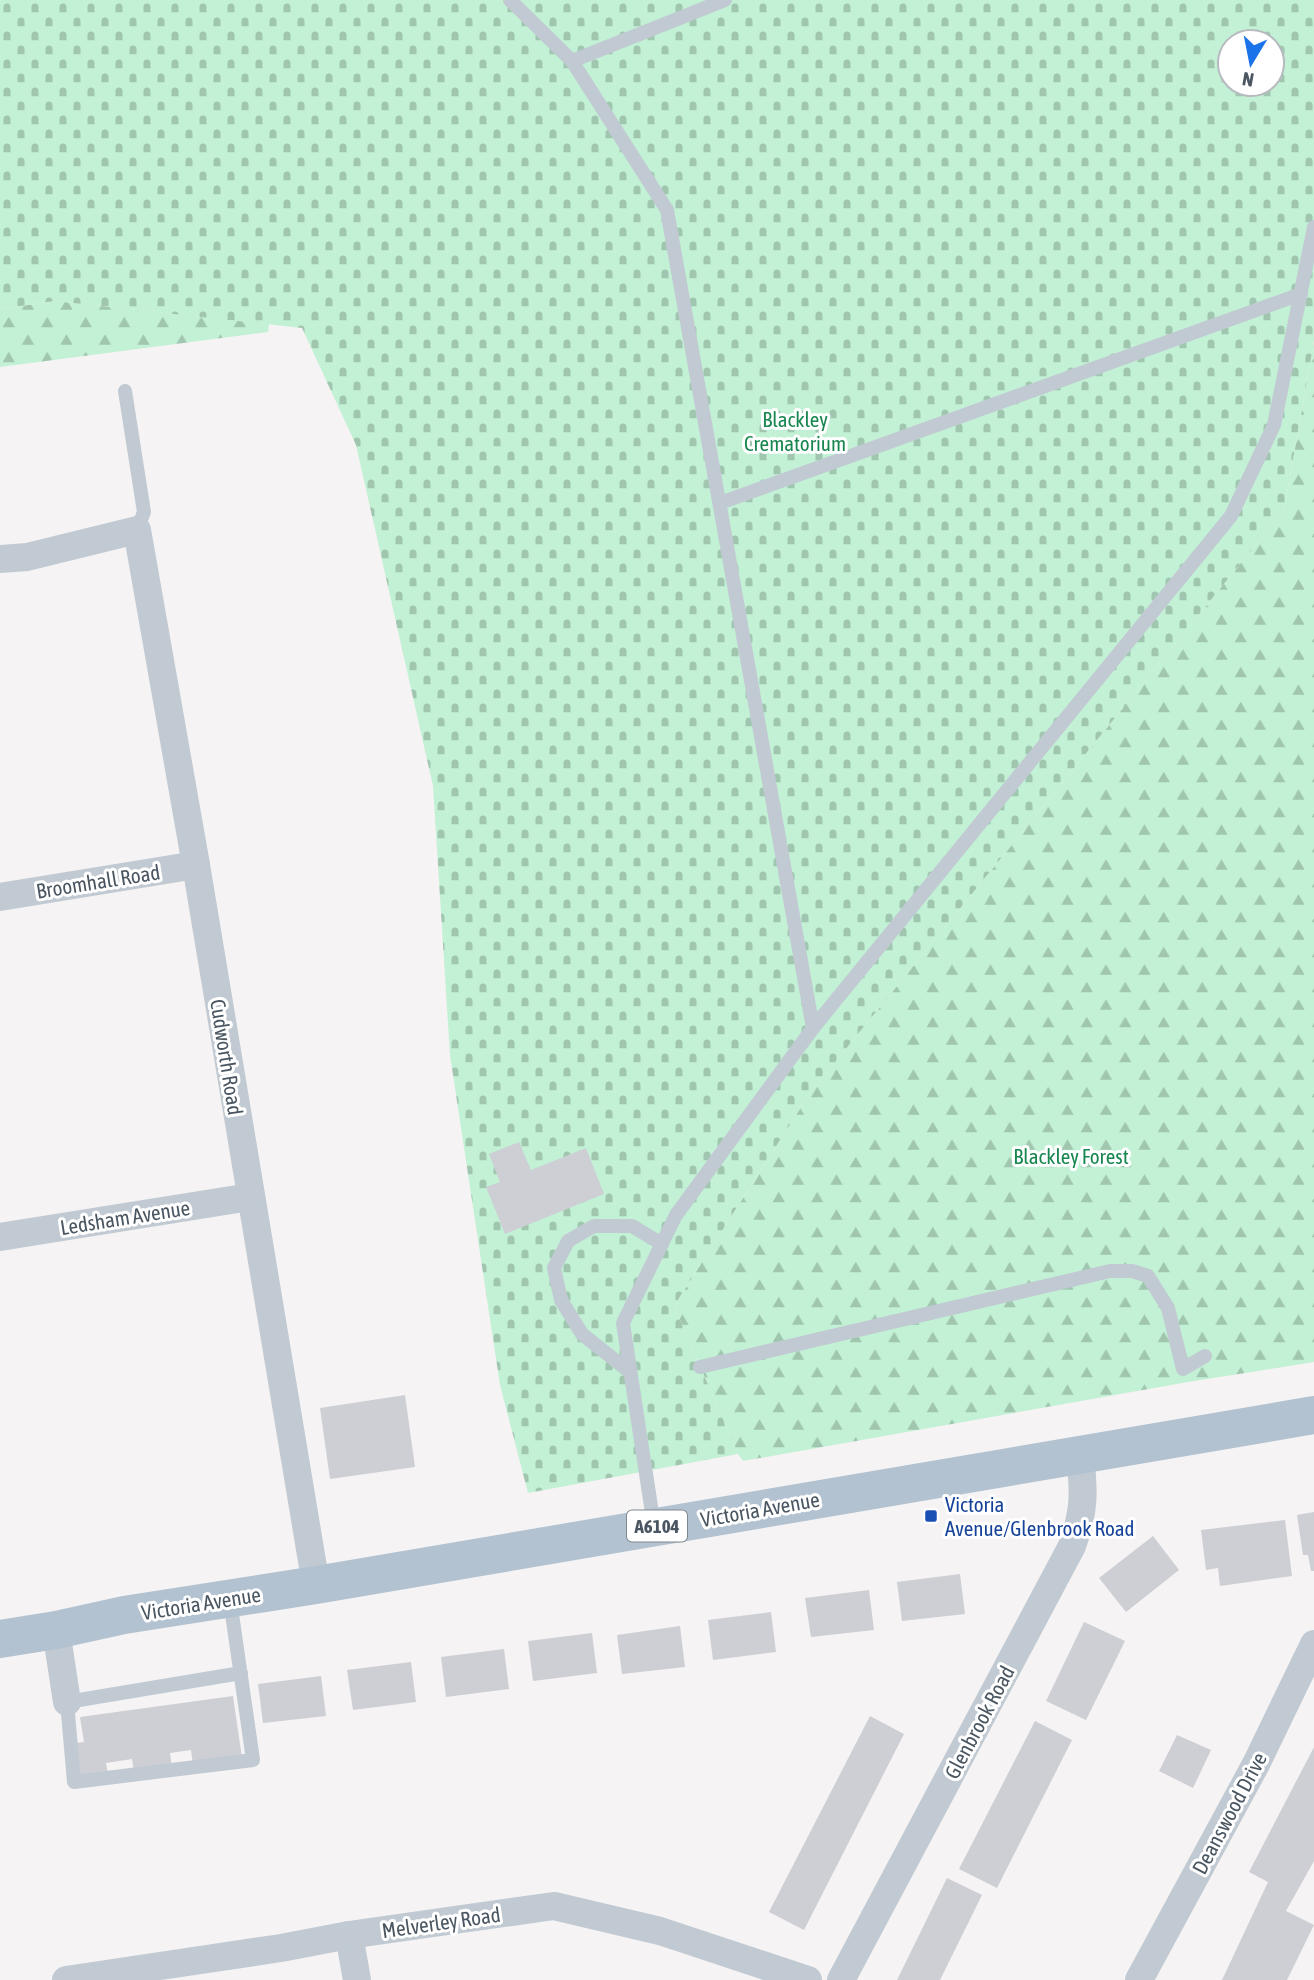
<svg xmlns="http://www.w3.org/2000/svg" width="1314" height="1980" font-family="'Asap Condensed',sans-serif">
	<style>
		.forest { fill: url(#forest-firs) }
		.cemetery { fill: url(#cemetery-stones); fill-rule: evenodd }
		.building { fill: #cdcfd5 }
		.lines { fill: none; stroke-linecap: round; stroke-linejoin: round }
		.lane { stroke: #c1cad2; stroke-width: 14 }
		.street { stroke: #c1cad2; stroke-width: 28 }
		.primary { stroke: #b3c2d1; stroke-width: 38 }
		.transit-dot { fill: #1a4fb4; stroke: #fff; stroke-width: 2.5 }
		.labels { text-anchor: middle; dominant-baseline: central; stroke-width: 6; stroke-linejoin: round; paint-order: stroke }
		.shield { fill: #fff; stroke: #808990; stroke-width: 2 }
		.shield-label { font-size: 19px; font-weight: bold; fill: #4a5661 }
		.park-label { font-size: 21px; fill: #17864f; stroke: #fff }
		.street-label { font-size: 21px; fill: #4a5661; stroke: #fff }
		.transit-label { font-size: 21px; fill: #164399; stroke: #fff; text-anchor: start }
	</style>
	<defs>
		<pattern id="forest-firs" width="22" height="20" patternUnits="userSpaceOnUse" patternTransform="scale(1.75)"><rect width="22" height="20" fill="#c3f1d5"/><path d="M5 1l3.5 6h-7zM16 11l3.5 6h-7z" fill="#a0c6b0"/></pattern>
		<pattern id="cemetery-stones" width="16" height="16" patternUnits="userSpaceOnUse" patternTransform="scale(1.75)"><rect width="16" height="16" fill="#c3f1d5"/><path d="M2 7V4a2 2 0 0 1 4 0v3zM10 15v-3a2 2 0 0 1 4 0v3z" fill="#a0c6b0"/></pattern>
	</defs>
	<rect width="100%" height="100%" fill="#f5f3f3"/>
	<g class="forest">
		<polygon points="55,301 269,324 268,332 0,367 0,309"/>
		<polygon points="1314,341 1314,1362 1188,1382 743,1461 738,1454 674,1306 810,1093 1284,510"/>
	</g>
	<path class="cemetery" d="M 0,0 L 1314,0 L 1314,341 L 1284,510 L 810,1093 L 674,1306 L 738,1454 L 528,1493 L 500,1385 L 450,1055 L 433,786 L 356,445 L 302,328 L 55,301 L 0,309 ZM 1230,42 L 1272,42 L 1272,84 L 1230,84 Z"/>
	<g class="building">
		<polygon points="519,1142 531,1170 586,1148 604,1194 505,1234 486,1187 500,1182 489,1154"/>
		<polygon points="405,1395 415,1467 330,1479 320,1408"/>
		<polygon points="1314,1512 1314,1571 1311,1571 1308,1555 1303,1555 1297,1515"/>
		<polygon points="1285,1520 1292,1576 1220,1586 1218,1568 1206,1570 1201,1530"/>
		<polygon points="1153,1536 1179,1570 1126,1612 1099,1578"/>
		<polygon points="960,1574 965,1614 902,1621 897,1582"/>
		<polygon points="869,1590 874,1630 811,1637 805,1598"/>
		<polygon points="771,1612 776,1652 713,1660 708,1620"/>
		<polygon points="1084,1622 1125,1641 1086,1720 1046,1701"/>
		<polygon points="680,1626 685,1667 622,1674 617,1635"/>
		<polygon points="592,1633 597,1673 533,1681 528,1641"/>
		<polygon points="504,1649 509,1689 446,1697 441,1657"/>
		<polygon points="411,1662 416,1702 353,1710 347,1670"/>
		<polygon points="321,1676 326,1716 263,1723 258,1684"/>
		<polygon points="233,1696 242,1758 193,1765 191,1750 170,1753 172,1768 134,1773 132,1759 106,1763 108,1774 80,1778 75,1743 84,1742 80,1717"/>
		<polygon points="870,1716 904,1734 804,1930 769,1912"/>
		<polygon points="1035,1721 1072,1740 997,1888 959,1869"/>
		<polygon points="1177,1735 1211,1750 1193,1788 1159,1771"/>
		<polygon points="1314,1747 1314,1861 1286,1911 1314,1925 1287,1980 1222,1980 1268,1882 1249,1872"/>
		<polygon points="947,1878 982,1895 940,1980 897,1980"/>
	</g>
	<g class="lines">
		<g class="lane">
			<polyline points="510,0 572,61 667,210 813,1028"/>
			<polyline points="572,61 725,0"/>
			<polyline points="125,391 144,512 137,530"/>
			<polyline points="720,503 1301,294"/>
			<polyline points="700,1367 1110,1271 1132,1271 1148,1276 1168,1308 1183,1369 1205,1356"/>
			<polyline points="630,1372 582,1334 561,1300 554,1268 568,1241 594,1226 632,1226 662,1244"/>
			<polyline points="654,1526 623,1323 676,1215 813,1028 1231,516 1274,425 1314,227"/>
			<polyline points="230,1600 253,1760 74,1782 67,1702 241,1673"/>
		</g>
		<g class="street">
			<polyline points="0,559 27,557 137,530 196,865 316,1585"/>
			<polyline points="0,897 196,865"/>
			<polyline points="0,1237 250,1197"/>
			<polyline points="56,1630 67,1702"/>
			<polyline points="349,1935 357,1980"/>
			<polyline points="66,1980 281,1948 349,1935 554,1906 660,1931 808,1980"/>
			<path d="M 841,1980 L 1072,1546 C 1085,1510 1084,1491 1080,1454"/>
			<polyline points="1139,1980 1256,1764 1314,1644"/>
		</g>
		<polyline class="primary" points="0,1639 56,1630 124,1615 316,1585 1314,1415"/>
	</g>
	<rect class="transit-dot" x="924" y="1509" width="14" height="14" rx="3.5"/>
	<g class="labels">
		<rect class="shield" x="627" y="1510.5" width="60" height="31" rx="5"/>
		<g class="shield-label">
			<text x="657" y="1526">A6104</text>
		</g>
		<g class="park-label">
			<text x="795" y="419">Blackley<tspan x="795" dy="24">Crematorium</tspan></text>
			<text x="1071" y="1156">Blackley Forest</text>
		</g>
		<g class="street-label">
			<text transform="translate(98 881) rotate(-9)">Broomhall Road</text>
			<text transform="translate(227 1057) rotate(81)">Cudworth Road</text>
			<text transform="translate(125 1217) rotate(-9)">Ledsham Avenue</text>
			<text transform="translate(760 1509) rotate(-10)">Victoria Avenue</text>
			<text transform="translate(201 1603) rotate(-9)">Victoria Avenue</text>
			<text transform="translate(979 1722) rotate(-62)">Glenbrook Road</text>
			<text transform="translate(1229 1813) rotate(-62)">Deanswood Drive</text>
			<text transform="translate(441 1922) rotate(-8)">Melverley Road</text>
		</g>
		<g class="transit-label">
			<text x="945" y="1504">Victoria<tspan x="945" dy="24">Avenue/Glenbrook Road</tspan></text>
		</g>
	</g>
	<g transform="translate(1251 63) rotate(190)"><circle r="33" fill="#ffffff" stroke="#b7bbc0" stroke-width="2"/>
	<path d="M0-5L12 26L0 18L-12 26Z" fill="#1a73e8"/>
	<text y="-10" font-size="19" font-weight="bold" text-anchor="middle" fill="#4a5661">N</text>
	</g>
</svg>
